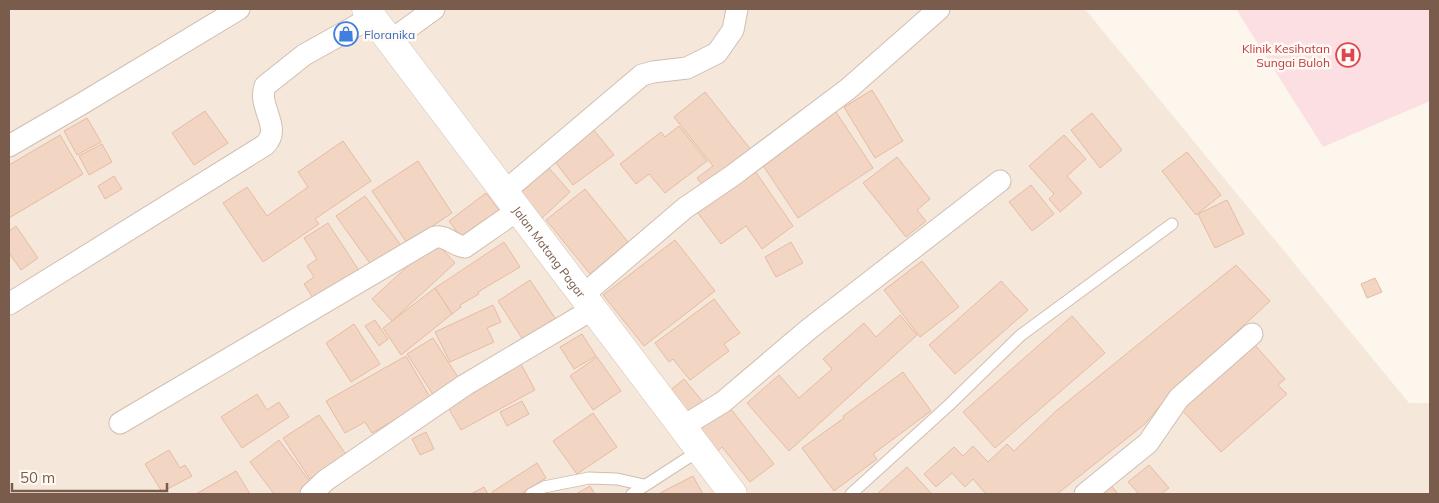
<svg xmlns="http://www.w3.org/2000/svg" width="1439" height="503" font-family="Mulish,sans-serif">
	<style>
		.residential { fill: #f5e8da }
		.medical { fill: #fbdfe3 }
		.building { fill: #f3d5c3; stroke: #e6bba3 }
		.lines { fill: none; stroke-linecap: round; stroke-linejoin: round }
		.service-casing { stroke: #d1beb0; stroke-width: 13 }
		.minor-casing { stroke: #d1beb0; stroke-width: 23 }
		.secondary-casing { stroke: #d6c0b0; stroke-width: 29 }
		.service { stroke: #fff; stroke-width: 11 }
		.minor { stroke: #fff; stroke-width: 21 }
		.secondary { stroke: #fff; stroke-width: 28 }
		.labels { text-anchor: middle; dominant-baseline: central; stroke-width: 5; stroke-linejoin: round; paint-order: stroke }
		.shop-label { font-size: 12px; fill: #366cbe; stroke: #fffaf3; text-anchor: start }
		.health-label { font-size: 12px; fill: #be3a42; stroke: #fffaf3; text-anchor: end }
		.street-label { font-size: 12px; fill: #7a5c4d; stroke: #fffaf3 }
	</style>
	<rect width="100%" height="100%" fill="#fdf6ec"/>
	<polygon class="residential" points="9,9 1085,9 1409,403 1430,403 1430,494 9,494"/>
	<polygon class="medical" points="1236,9 1430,9 1430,101 1323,147"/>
	<g class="building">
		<polygon points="872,90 903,141 875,158 844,107"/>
		<polygon points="705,92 752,151 705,188 697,178 713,166 674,117"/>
		<polygon points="834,109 873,168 798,218 758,158"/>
		<polygon points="205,111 228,143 194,165 172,133"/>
		<polygon points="1092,113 1122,150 1100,168 1071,130"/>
		<polygon points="87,118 101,142 77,155 64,131"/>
		<polygon points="679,126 707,161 665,193 649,174 636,184 620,164 661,132 665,137"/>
		<polygon points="593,129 614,155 573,185 553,159"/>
		<polygon points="60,135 83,174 9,218 9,165"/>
		<polygon points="1064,135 1086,159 1067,176 1082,193 1060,212 1049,199 1054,194 1029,166"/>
		<polygon points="343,141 371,181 315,219 319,224 263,262 223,203 247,187 267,216 308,187 298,172"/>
		<polygon points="102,144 112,162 89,175 79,156"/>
		<polygon points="1187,152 1221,195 1196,215 1162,171"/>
		<polygon points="897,157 930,199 917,210 926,221 906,237 863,183"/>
		<polygon points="418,161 452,213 407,243 372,191"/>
		<polygon points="549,168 570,192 541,219 519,194"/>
		<polygon points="753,168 793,226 762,249 746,226 721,244 695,209"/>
		<polygon points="114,176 122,189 105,199 98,186"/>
		<polygon points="1031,185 1054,214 1032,231 1009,202"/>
		<polygon points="585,189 628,242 590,274 546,220"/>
		<polygon points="486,193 501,213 463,240 449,221"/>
		<polygon points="365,196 403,248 374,269 336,216"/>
		<polygon points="1227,200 1244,234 1215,248 1198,214"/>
		<polygon points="328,223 360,272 315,301 304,284 314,277 307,266 317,259 304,238"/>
		<polygon points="16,226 38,258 21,270 9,253 9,231"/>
		<polygon points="675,240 715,291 644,346 603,295"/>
		<polygon points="435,241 455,263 392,321 372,299"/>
		<polygon points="504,242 520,267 478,292 479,294 460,305 461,307 452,314 435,288"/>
		<polygon points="791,242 803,263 776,277 765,257"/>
		<polygon points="922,261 959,307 920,337 884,290"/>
		<polygon points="1236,265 1270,301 1169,395 1145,424 1057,494 986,494 973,479 965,487 952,473 936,487 924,474 954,447 963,456 973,446 988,462 1007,444 1014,451 1056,411"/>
		<polygon points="1375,278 1382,292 1367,298 1361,284"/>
		<polygon points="530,280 557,321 525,343 498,301"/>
		<polygon points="1001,281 1028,310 955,374 929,345"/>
		<polygon points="435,288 452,314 401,355 383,328"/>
		<polygon points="714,299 740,333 724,344 729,351 690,380 673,359 669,362 655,343"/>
		<polygon points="493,305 501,322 487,328 494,342 450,362 435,332"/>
		<polygon points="900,315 917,335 789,451 747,403 779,375 799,398 832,369 823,359 864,323 876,337"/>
		<polygon points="1072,316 1105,353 995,448 963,412"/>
		<polygon points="375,320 388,339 379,346 365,326"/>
		<polygon points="354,324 380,364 351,382 326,343"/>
		<polygon points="582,334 596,356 574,369 560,347"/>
		<polygon points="433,338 463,385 437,401 407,354"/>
		<polygon points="1254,344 1285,379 1278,385 1287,394 1221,452 1181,409"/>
		<polygon points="406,356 431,399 372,433 365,422 345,433 326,401"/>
		<polygon points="597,357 621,391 593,410 570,376"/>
		<polygon points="521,364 535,390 461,430 446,404"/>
		<polygon points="903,372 931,411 873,454 877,459 834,491 802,448 844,418 843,416"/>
		<polygon points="684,379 704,403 686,417 667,393"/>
		<polygon points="257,394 267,410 279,402 289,417 242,448 221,417"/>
		<polygon points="522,401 529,414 507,426 500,412"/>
		<polygon points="727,404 774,464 750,482 722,447 717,452 697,427"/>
		<polygon points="593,413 617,447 577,474 553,441"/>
		<polygon points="319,415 347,456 310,479 283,438"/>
		<polygon points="426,432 434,449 420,455 412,439"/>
		<polygon points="279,440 314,487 305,494 274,494 250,462"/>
		<polygon points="169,450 180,468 185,465 192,476 162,492 145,464"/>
		<polygon points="537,463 546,478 521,494 494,494 492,492"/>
		<polygon points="1149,465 1169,488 1161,494 1139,494 1128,482"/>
		<polygon points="907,467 932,494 877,494"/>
		<polygon points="236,471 250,494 196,494"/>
		<polygon points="693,476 703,494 661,494 660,493"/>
		<polygon points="1110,484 1118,494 1098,494"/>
		<polygon points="590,486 595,494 576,494"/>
		<polygon points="484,487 488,494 471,494"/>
	</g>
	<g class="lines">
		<g class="service-casing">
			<g id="service">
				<polyline points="531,494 544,487 589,478 617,479 644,485"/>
				<polyline points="632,494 700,450"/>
				<polyline points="851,494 949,405 1021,335 1172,224"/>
			</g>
		</g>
		<g class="minor-casing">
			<g id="minor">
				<polyline points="390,41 434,9"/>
				<polyline points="9,146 83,103 239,9"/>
				<polyline points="504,192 642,75 653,72 687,68 717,53 733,30 737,9"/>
				<polyline points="583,295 685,208 732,176 848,89 939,9"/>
				<path d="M 9,304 L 265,145 C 283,128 257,107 265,86 L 304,55 L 372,17"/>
				<path d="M 120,423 L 435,237 C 446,235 454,246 465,247 L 518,210"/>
				<polyline points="682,427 723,402 809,329 1000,181"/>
				<polyline points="311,494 326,480 465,385 593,309"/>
				<polyline points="1085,494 1148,443 1179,398 1252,334"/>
			</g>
		</g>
		<g class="secondary-casing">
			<g id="secondary">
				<path id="s1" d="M 366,9 L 733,494"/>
			</g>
		</g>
		<use href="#service" class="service"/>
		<use href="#minor" class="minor"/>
		<use href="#secondary" class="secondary"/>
	</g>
	<defs>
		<g id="shop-ring" transform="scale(1.25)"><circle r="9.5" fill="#fffaf3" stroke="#3f7fe0" stroke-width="1.5"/><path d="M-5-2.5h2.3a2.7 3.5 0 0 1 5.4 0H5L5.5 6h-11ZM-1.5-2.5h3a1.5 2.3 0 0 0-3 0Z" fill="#3f7fe0"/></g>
		<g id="hospital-ring" transform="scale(1.25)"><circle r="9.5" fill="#fffaf3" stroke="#e0444e" stroke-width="1.5"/><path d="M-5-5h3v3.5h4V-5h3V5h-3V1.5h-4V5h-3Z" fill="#e0444e"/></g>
	</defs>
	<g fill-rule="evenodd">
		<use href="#shop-ring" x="346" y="34"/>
		<use href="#hospital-ring" x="1348" y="55"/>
	</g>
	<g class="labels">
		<g class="shop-label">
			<text x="364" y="34">Floranika</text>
		</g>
		<g class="health-label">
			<text x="1330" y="48">Klinik Kesihatan<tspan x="1330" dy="14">Sungai Buloh</tspan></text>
		</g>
		<g class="street-label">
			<text stroke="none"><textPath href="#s1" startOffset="304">Jalan Matang Pagar</textPath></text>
		</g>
	</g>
	<rect width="1439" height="503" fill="none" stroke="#7a5c4d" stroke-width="20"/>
	<path d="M12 483v8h155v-8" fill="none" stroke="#7a5c4d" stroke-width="2.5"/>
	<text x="20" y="483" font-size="15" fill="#7a5c4d" stroke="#fffaf3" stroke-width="4" paint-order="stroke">50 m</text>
</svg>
